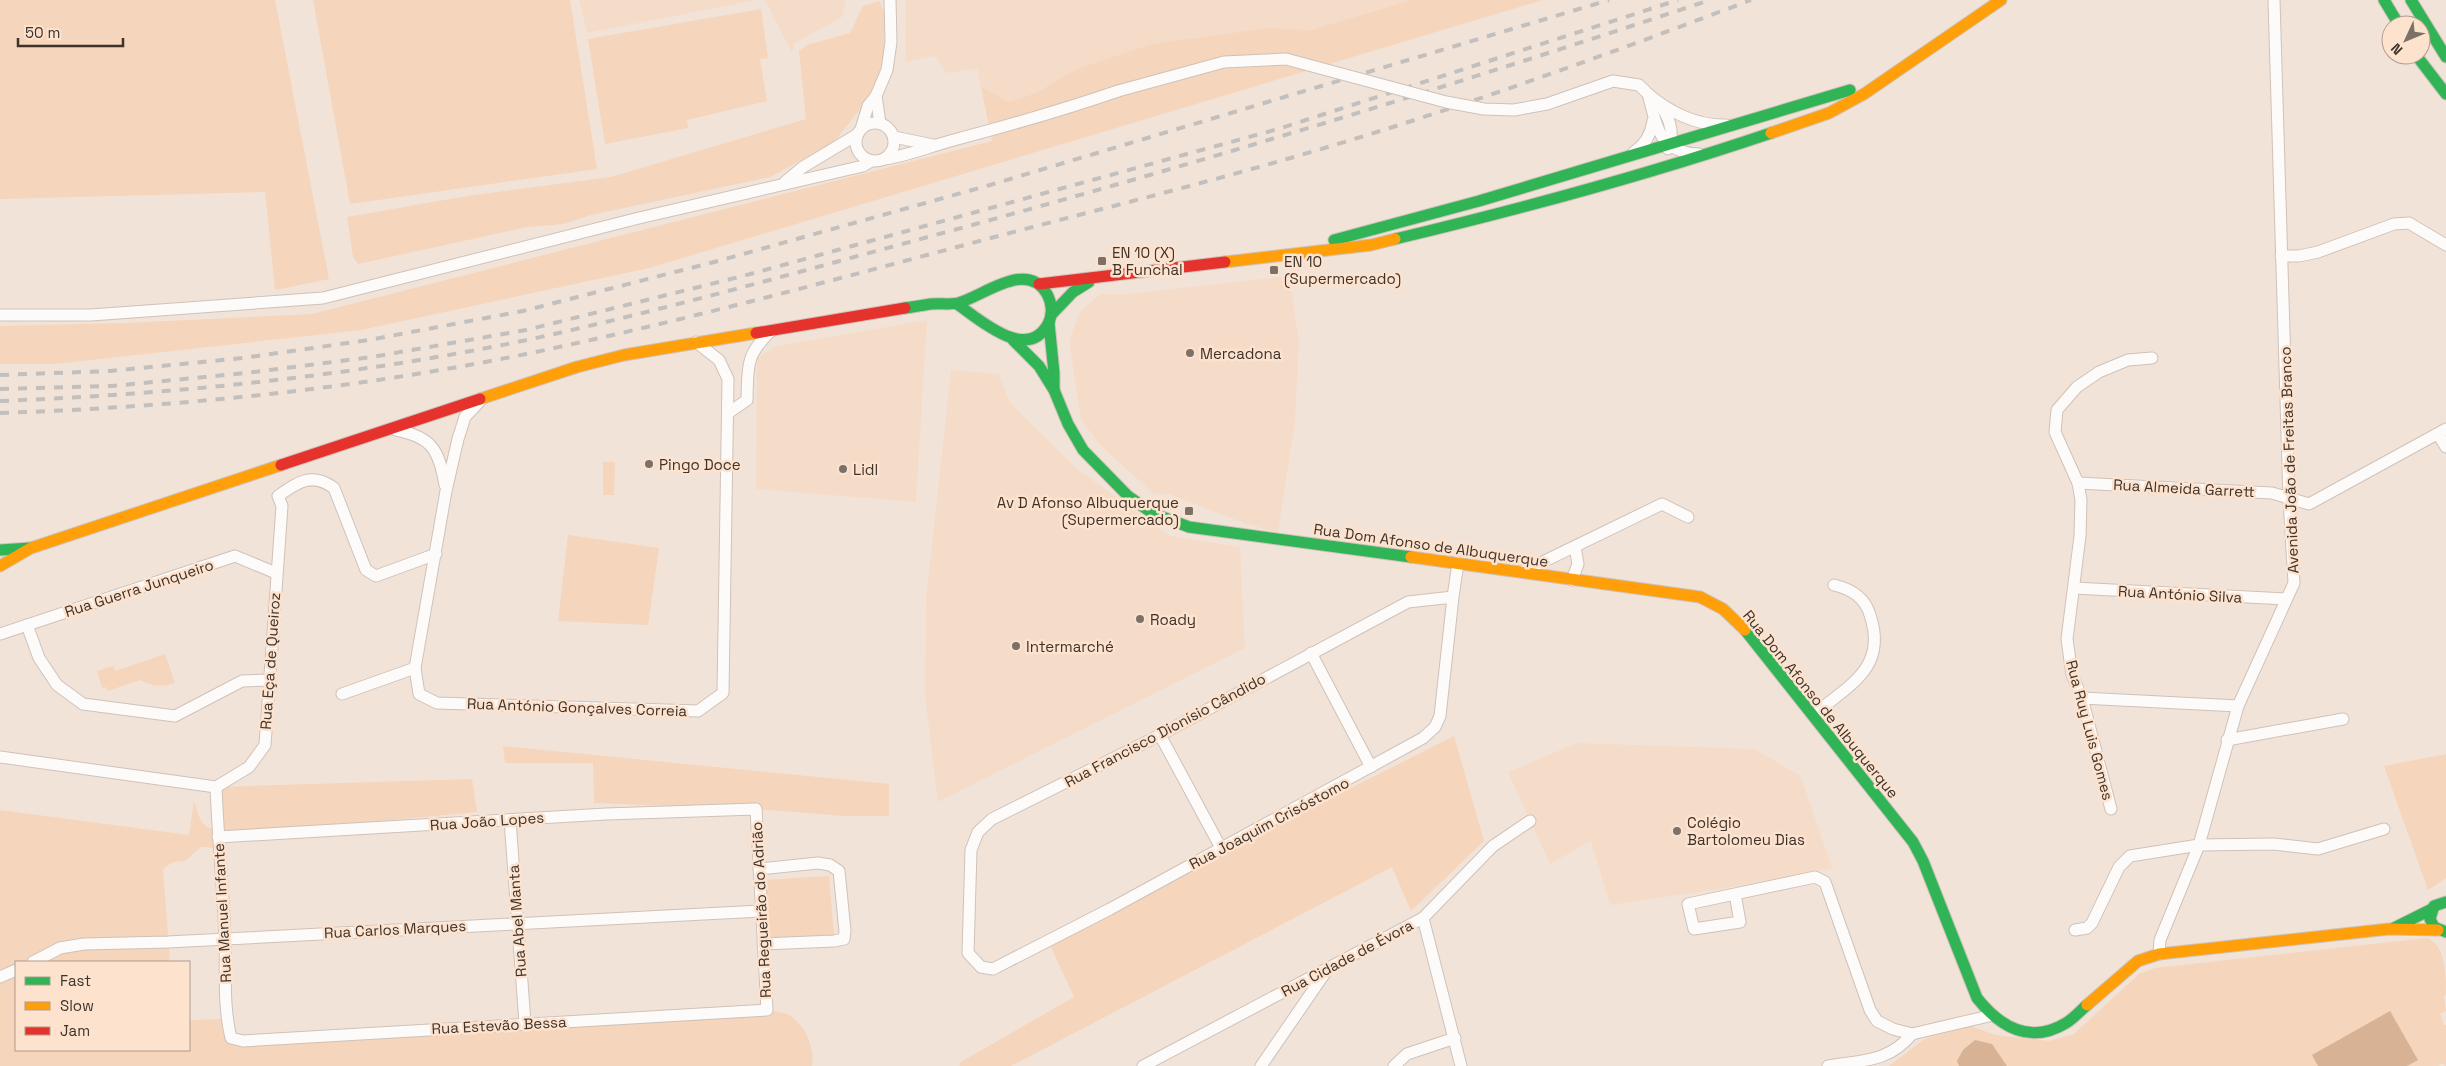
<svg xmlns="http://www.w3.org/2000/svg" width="2446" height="1066" font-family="'Space Grotesk',sans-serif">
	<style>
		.built { fill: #f5dcc9 }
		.green { fill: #f5d5bb }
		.water { fill: #d7b295 }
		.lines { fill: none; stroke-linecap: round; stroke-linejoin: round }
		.street-casing { stroke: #cec2ba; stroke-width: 13 }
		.fast-casing { stroke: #cec2ba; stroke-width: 13 }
		.slow-casing { stroke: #cec2ba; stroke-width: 13 }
		.jam-casing { stroke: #cec2ba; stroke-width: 13 }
		.street { stroke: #fdfbf9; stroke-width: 11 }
		.fast { stroke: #30b455; stroke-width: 11 }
		.slow { stroke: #ff9f0a; stroke-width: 11 }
		.jam { stroke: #e5322d; stroke-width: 11 }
		.rail { stroke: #c2bfbd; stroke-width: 4; stroke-dasharray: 9 9; stroke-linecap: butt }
		.street-bridge-casing { stroke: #cec2ba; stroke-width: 13; stroke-linecap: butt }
		.street-bridge { stroke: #fdfbf9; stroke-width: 11 }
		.poi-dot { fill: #7c7168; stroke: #fde2ce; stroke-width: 2 }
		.labels { text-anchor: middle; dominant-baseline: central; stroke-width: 5; stroke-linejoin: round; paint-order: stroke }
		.poi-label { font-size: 15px; fill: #3d332b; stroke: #fde2ce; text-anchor: start }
		.street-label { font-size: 15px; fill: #3d332b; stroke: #fde2ce }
	</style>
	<rect width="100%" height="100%" fill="#f2e3d8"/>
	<g class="built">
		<polygon points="579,0 757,0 587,33"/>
		<polygon points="765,0 846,0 842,17 793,44 792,53"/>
		<polygon points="906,0 1412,0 1311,30 1269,28 1077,69 1036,93 1009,102 981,87 977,69 946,73 935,56 906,62"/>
		<polygon points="1289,276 1299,342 1295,421 1278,533 1244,523 1169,494 1154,494 1102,447 1081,420 1069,341 1079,313 1100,294 1128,294"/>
		<polygon points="927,320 916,502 756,489 757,358 777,346"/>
		<polygon points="951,370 999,374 1010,403 1076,468 1170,536 1240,547 1245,648 938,802 925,696 926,599"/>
		<polygon points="1577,743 1754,749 1801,776 1832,868 1726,888 1610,905 1591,841 1550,864 1508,772"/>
	</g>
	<g class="green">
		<polygon points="0,0 275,0 329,279 275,290 265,192 0,199"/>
		<polygon points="313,0 570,0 597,169 350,204"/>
		<polygon points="1412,0 1543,0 649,268 361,330 54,364 0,364 0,326 125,323 312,314 992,141 981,87 1009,102 1036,93 1077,69 1152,44 1269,28 1311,30"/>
		<polygon points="879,1 884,11 884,54 875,91 833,143 770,177 591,215 564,224 527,227 358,264 353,257 347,217 467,196 611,177 806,119 799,51 807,45 850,33 863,6"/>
		<polygon points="761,9 768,58 760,59 767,101 687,120 688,128 605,144 588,39"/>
		<polygon points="603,462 615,462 614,495 603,495"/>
		<polygon points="568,535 659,548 648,625 558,621"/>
		<path d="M 165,654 L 175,683 C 161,687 153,687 140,680 L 108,691 L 106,687 L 102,688 L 97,671 L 113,666 L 115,671 Z"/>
		<polygon points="1454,736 1484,841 1411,911 1392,867 1011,1066 960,1066 959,1063 1074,997 1048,941"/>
		<polygon points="503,746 889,784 889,816 844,816 756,809 594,803 593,763 505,763"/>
		<polygon points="2446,754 2446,878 2428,890 2384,766"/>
		<polygon points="472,779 477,812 223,836 216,787"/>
		<path d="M 194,802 C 200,816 199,829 218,829 L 219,848 L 201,847 L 185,861 L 173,862 L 163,869 L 170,962 L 16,962 L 16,1050 L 189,1050 L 189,1020 L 226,1019 L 231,1038 L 767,1010 C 774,1012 785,1012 791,1016 C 806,1027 815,1048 812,1066 L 0,1066 L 0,810 L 189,835 Z"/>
		<polygon points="829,876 834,936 769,941 764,880"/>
		<path d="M 2427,938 C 2446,946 2446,974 2446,995 L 2444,996 L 2446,1011 L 2440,1013 L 2444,1025 L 2446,1025 L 2446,1066 L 2441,1063 L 2439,1066 L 1889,1066 L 1926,1038 L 1971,1026 L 1995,1035 L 2049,1041 L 2074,1034 L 2139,974 L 2155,968 Z"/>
	</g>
	<g class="water">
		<polygon points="2390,1011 2418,1060 2407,1066 2318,1066 2312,1055"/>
		<polygon points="1975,1040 1992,1044 2007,1066 1959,1066 1957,1061 1963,1050"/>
	</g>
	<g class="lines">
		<g class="street-casing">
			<g id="street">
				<path d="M 1648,94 C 1669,112 1697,126 1726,125"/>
				<path d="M 1648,94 C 1657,125 1657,152 1699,154"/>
				<polyline points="876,96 880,123"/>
				<path d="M 1661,106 C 1670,119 1675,133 1668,149"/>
				<circle cx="875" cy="142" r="19"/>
				<polyline points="861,129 868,106 876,96 887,70 891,42 890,0"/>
				<polyline points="894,137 933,145"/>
				<path d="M 1634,152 C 1645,145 1651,134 1653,121"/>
				<path d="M 884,159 C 907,156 928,147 950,141 C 1007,126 1063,110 1118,91"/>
				<polyline points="785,182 803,167 858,134"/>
				<polyline points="2281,256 2299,256 2318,252 2394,224 2409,223 2446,245"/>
				<polyline points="0,315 91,315 323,298 639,218 863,166 871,161"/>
				<path d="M 728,413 L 747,400 C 748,368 745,355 771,331"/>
				<path d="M 396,430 C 432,437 439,450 445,485"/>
				<polyline points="2438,434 2446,447"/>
				<polyline points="2078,483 2272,493 2309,504 2446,429"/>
				<polyline points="1522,572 1662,504 1688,517"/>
				<polyline points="1572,580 1578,564 1575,547"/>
				<polyline points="2074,588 2286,599"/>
				<polyline points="1453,597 1440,716 1435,727 1423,738 1110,909 993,969 981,967 968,953 971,850 978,832 992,819 1160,735 1408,602 1453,597 1458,563"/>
				<polyline points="27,625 39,658 57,685 83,704 175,716 242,681 270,680"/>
				<polyline points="0,634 235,556 276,573"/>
				<polyline points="1311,653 1371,767"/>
				<polyline points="415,668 419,694 437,703 698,711 723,693 728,379 719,360 696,342"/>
				<polyline points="342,694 415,668 446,491 458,439 465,417 480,401"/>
				<polyline points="2082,698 2238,706"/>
				<path d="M 1813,715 C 1849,685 1888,668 1870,615 C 1865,597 1851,589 1834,585"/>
				<polyline points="1160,735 1221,848"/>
				<polyline points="2227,740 2343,719"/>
				<path d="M 0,757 L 216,787 L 249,767 L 265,745 L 282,506 L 278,496 C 298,482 312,472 334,488 L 366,570 L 376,576 L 436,554"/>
				<path d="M 216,787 C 218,838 223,888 225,939 C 226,972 223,1006 231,1038 L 243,1041 L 767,1010 L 756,809 L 606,814 L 218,837"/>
				<polyline points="2111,809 2082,698 2072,675 2067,639 2080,536 2081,500 2078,483 2055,432 2057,410 2077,387 2099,372 2128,360 2152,358"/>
				<polyline points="510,820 525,1023"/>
				<polyline points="759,869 818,863 830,865 839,871 845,931 844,939 834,941 763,944"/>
				<polyline points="1735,894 1740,922 1694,929 1688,904 1815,877 1825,882 1870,1010 1877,1021 1893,1029 1912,1034 1989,1016"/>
				<polyline points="1423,918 1461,1066"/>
				<polyline points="2075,930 2087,928 2092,923 2119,867 2130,856 2199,845 2274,844 2318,849 2384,829"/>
				<polyline points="2159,954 2160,940 2199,845 2238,706 2294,583 2289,500 2274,0"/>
				<polyline points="33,962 60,948 84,944 168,942 761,911"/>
				<polyline points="0,977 16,970"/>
				<polyline points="1143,1066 1423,918 1493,846 1530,821"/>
				<polyline points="1261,1066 1327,970"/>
				<polyline points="1394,1066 1407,1054 1455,1038"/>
				<path d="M 1828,1066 C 1861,1060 1888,1063 1912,1034"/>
			</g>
		</g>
		<g class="fast-casing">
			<g id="fast">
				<polyline points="2384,0 2399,25"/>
				<polyline points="2411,0 2446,57"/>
				<polyline points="2416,55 2446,94"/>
				<path d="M 1395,239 C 1521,209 1647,175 1771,133"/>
				<polyline points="1334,240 1479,201 1850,90"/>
				<path d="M 905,308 C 914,307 923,305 931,304 C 940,303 949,305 958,303 C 984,296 1027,259 1047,294 C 1052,303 1053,315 1048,324 C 1027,363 979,319 957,304"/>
				<polyline points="1051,315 1073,292 1089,282"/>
				<polyline points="1049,323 1054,373 1054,390"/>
				<polyline points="1013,340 1039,366 1054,390 1068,424 1083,450 1128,496 1152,513 1189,527 1411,557"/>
				<polyline points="0,550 30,548"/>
				<path d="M 1745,630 L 1913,842 L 1923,861 L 1977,998 C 2000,1027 2030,1045 2066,1023 C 2073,1019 2080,1011 2087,1005"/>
				<polyline points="2446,902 2434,906 2430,919 2434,927 2446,932"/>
				<polyline points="2394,928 2432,909"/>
			</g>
		</g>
		<g class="slow-casing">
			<g id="slow">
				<polyline points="1771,133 1829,113 1864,94 2001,0"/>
				<polyline points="1225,262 1371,245 1395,239"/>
				<polyline points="480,399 577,367 624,355 756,333"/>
				<polyline points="1411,557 1700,597 1723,609 1745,630"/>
				<polyline points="0,566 31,548 281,465"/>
				<polyline points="2087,1005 2138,961 2159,954 2389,929 2438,930"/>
			</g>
		</g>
		<g class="jam-casing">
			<g id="jam">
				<polyline points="1039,284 1225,262"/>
				<polyline points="756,333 905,308"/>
				<polyline points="281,465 480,399"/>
			</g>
		</g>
		<use href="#street" class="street"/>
		<use href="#fast" class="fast"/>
		<use href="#slow" class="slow"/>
		<use href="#jam" class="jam"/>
		<g class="rail">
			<polyline points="0,375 110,371 243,358 369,340 523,311 718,261 990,185 1609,0"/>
			<polyline points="0,389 112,386 246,373 372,357 526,330 743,276 1278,129 1678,0"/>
			<path d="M 0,401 C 177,394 353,376 527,340 C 665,310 802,271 939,234 C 1198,164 1455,85 1710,0"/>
			<path d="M 0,413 C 179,407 356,389 531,353 C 679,322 826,282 972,243 C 1077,215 1183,189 1287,159 C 1444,114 1598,58 1751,0"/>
		</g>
		<g class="street-bridge-casing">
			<polyline id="street-bridge" points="1118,91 1224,62 1286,59 1446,102 1484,109 1514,110 1547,104 1613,81 1639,85 1648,94"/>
		</g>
		<use href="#street-bridge" class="street-bridge"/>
	</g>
	<g class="poi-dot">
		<rect x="1097" y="256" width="10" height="10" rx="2.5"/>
		<rect x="1269" y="265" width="10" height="10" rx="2.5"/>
		<circle cx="1190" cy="353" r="5"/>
		<circle cx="649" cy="464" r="5"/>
		<circle cx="843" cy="469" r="5"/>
		<rect x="1184" y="506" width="10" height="10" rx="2.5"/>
		<circle cx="1140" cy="619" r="5"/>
		<circle cx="1016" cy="646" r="5"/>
		<circle cx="1677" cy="831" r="5"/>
	</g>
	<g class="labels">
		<g class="poi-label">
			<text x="1112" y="252">EN 10 (X)<tspan x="1112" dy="17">B Funchal</tspan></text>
			<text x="1284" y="261">EN 10<tspan x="1284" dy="17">(Supermercado)</tspan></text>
			<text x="1200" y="353">Mercadona</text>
			<text x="659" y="464">Pingo Doce</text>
			<text x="853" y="469">Lidl</text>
			<text x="1179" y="502" text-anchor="end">Av D Afonso Albuquerque<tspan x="1179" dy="17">(Supermercado)</tspan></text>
			<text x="1150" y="619">Roady</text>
			<text x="1026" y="646">Intermarché</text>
			<text x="1687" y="822">Colégio<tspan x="1687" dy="17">Bartolomeu Dias</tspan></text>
		</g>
		<g class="street-label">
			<text transform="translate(2289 460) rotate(-92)">Avenida João de Freitas Branco</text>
			<text transform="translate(2184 488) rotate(3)">Rua Almeida Garrett</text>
			<text transform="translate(1431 545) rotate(8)">Rua Dom Afonso de Albuquerque</text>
			<text transform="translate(139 588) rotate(-18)">Rua Guerra Junqueiro</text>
			<text transform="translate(2180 594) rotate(3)">Rua António Silva</text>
			<text transform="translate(270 661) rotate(-86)">Rua Eça de Queiroz</text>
			<text transform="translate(1821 704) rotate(51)">Rua Dom Afonso de Albuquerque</text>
			<text transform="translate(577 707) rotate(2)">Rua António Gonçalves Correia</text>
			<text transform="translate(1165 730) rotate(-28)">Rua Francisco Dionísio Cândido</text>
			<text transform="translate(2090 730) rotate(75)">Rua Ruy Luis Gomes</text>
			<text transform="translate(487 821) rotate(-4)">Rua João Lopes</text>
			<text transform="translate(1269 823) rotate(-28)">Rua Joaquim Crisóstomo</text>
			<text transform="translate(761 910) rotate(-93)">Rua Regueirão do Adrião</text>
			<text transform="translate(222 913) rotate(-93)">Rua Manuel Infante</text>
			<text transform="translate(517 921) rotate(-94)">Rua Abel Manta</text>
			<text transform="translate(395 929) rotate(-3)">Rua Carlos Marques</text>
			<text transform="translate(1347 958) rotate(-28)">Rua Cidade de Évora</text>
			<text transform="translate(499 1025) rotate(-3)">Rua Estevão Bessa</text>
		</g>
	</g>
	<rect x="15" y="961" width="175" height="90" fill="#fde2ce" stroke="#b09c8d"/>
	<rect x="25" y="977" width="25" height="8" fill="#30b455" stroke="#b09c8d"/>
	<text x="60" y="986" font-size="15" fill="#3d332b">Fast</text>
	<rect x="25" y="1002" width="25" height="8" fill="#ff9f0a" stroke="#b09c8d"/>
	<text x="60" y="1011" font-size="15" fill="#3d332b">Slow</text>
	<rect x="25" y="1027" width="25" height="8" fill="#e5322d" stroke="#b09c8d"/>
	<text x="60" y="1036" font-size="15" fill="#3d332b">Jam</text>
	<g transform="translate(2406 40) rotate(226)"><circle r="24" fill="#fde2ce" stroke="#b09c8d"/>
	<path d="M0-4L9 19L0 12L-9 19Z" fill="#7c7168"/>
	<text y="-8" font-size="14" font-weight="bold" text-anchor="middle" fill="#3d332b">N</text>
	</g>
	<path d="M18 38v8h105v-8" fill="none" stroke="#3d332b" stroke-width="2.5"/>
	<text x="25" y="38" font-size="15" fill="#3d332b" stroke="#fde2ce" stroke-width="4" paint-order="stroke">50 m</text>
</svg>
